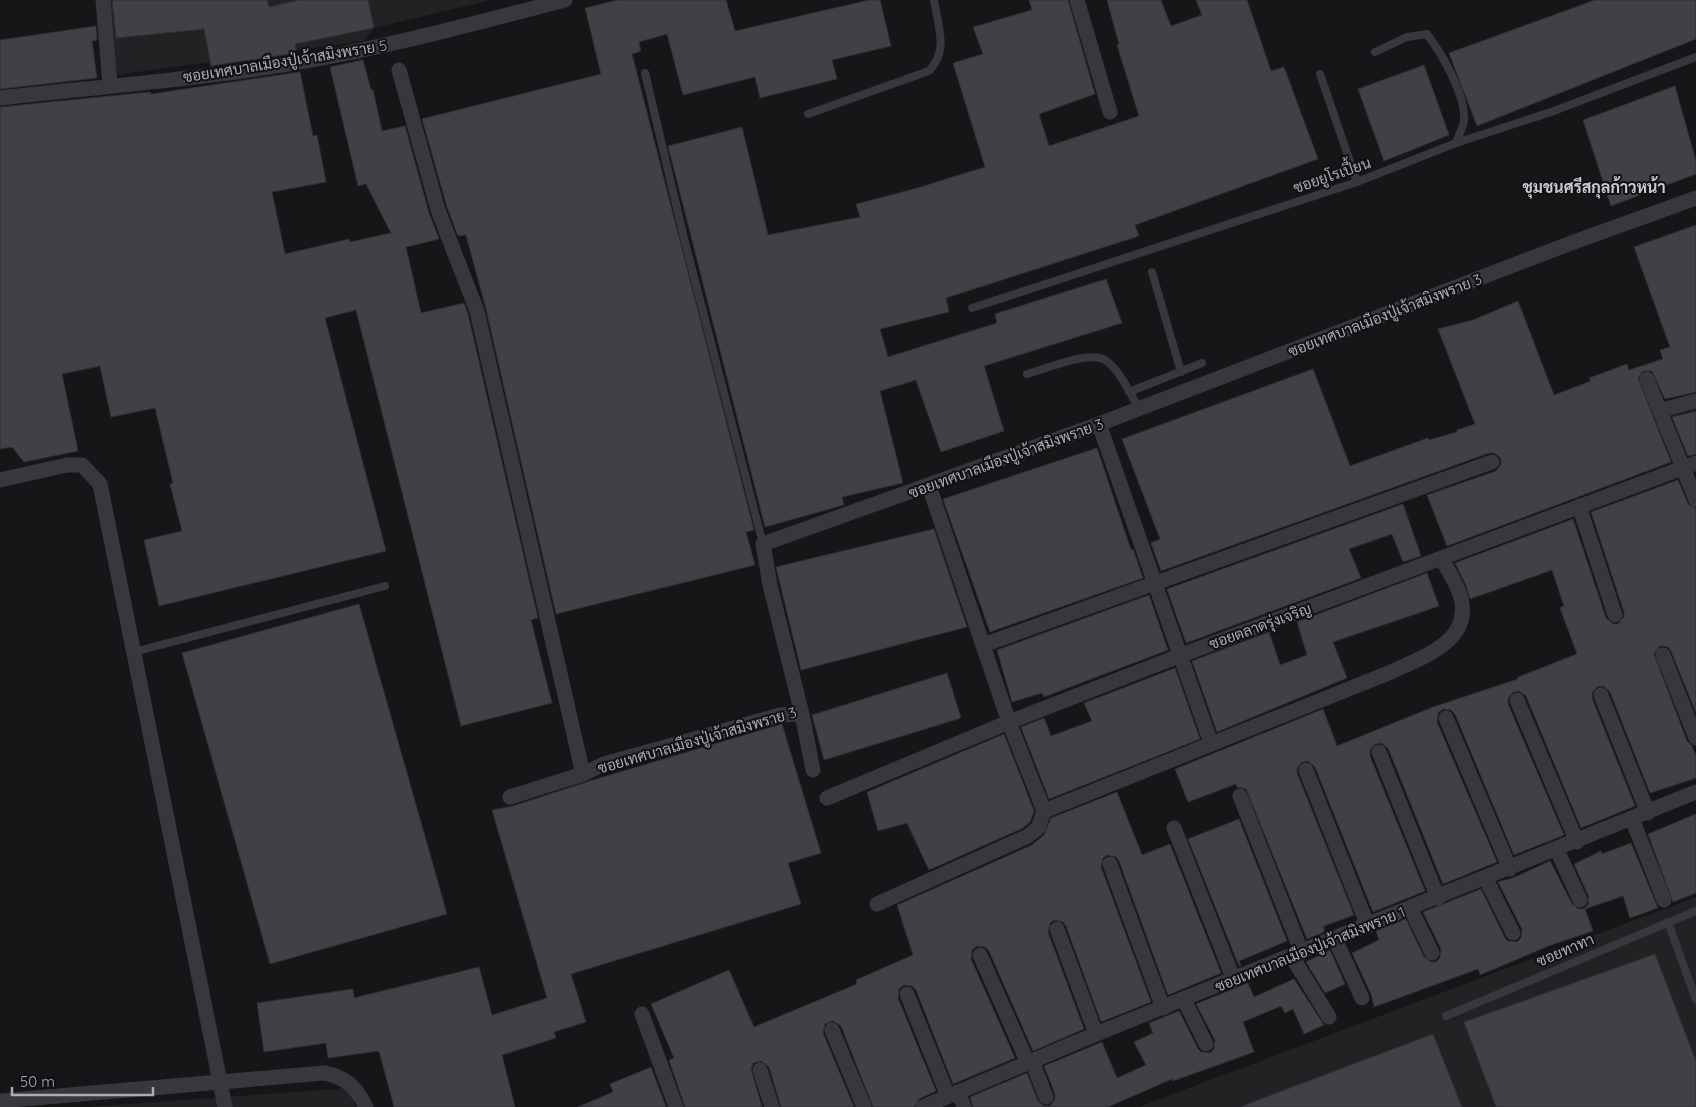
<svg xmlns="http://www.w3.org/2000/svg" width="1696" height="1107" font-family="Quicksand,Sarabun,sans-serif">
	<style>
		.built { fill: #222225 }
		.building { fill: #404145; stroke: #303034 }
		.lines { fill: none; stroke-linecap: round; stroke-linejoin: round }
		.lane { stroke: #37383d; stroke-width: 8 }
		.street { stroke: #37383d; stroke-width: 15 }
		.labels { text-anchor: middle; dominant-baseline: central; stroke-width: 4; stroke-linejoin: round; paint-order: stroke }
		.street-label { font-size: 15px; fill: #a8adb8; stroke: #111113 }
		.neighbourhood-label { font-size: 16px; font-weight: bold; fill: #c9ccd4; stroke: #111113 }
	</style>
	<rect width="100%" height="100%" fill="#161618"/>
	<g class="built">
		<polygon points="104,0 491,0 374,28 365,41 115,75"/>
		<polygon points="1696,897 1696,1107 1139,1107 1210,1080"/>
		<polygon points="350,1088 355,1107 88,1107"/>
	</g>
	<g class="building">
		<polygon points="112,0 267,0 269,7 299,0 368,0 374,28 295,44 296,53 211,66 204,29 116,38"/>
		<polygon points="618,0 726,0 735,31 869,0 880,0 891,46 832,60 837,79 760,98 755,77 683,95 667,34 639,42 641,51 632,54 754,530 746,532 755,565 556,614 486,309 466,235 458,236 447,207 422,119 601,74 585,8"/>
		<polygon points="1029,0 1068,0 1095,94 1039,114 1049,146 1139,116 1117,45 1119,44 1107,0 1161,0 1171,26 1202,15 1196,0 1247,0 1271,71 1284,67 1318,159 1135,225 1139,236 946,298 949,312 880,329 888,357 997,323 995,314 1106,279 1122,323 984,366 1004,431 941,452 916,380 880,391 903,483 842,497 844,505 765,527 668,146 742,127 768,235 860,217 856,204 914,189 985,167 953,63 983,54 973,27 1032,10"/>
		<polygon points="1595,0 1696,0 1696,39 1477,126 1449,53"/>
		<polygon points="96,26 97,40 92,41 97,78 0,89 0,40"/>
		<polygon points="363,60 371,90 373,90 382,131 405,126 429,213 439,239 406,247 421,313 464,303 468,314 538,618 531,620 552,703 461,726 356,310 325,318 386,551 159,606 144,540 182,531 170,484 173,483 155,408 111,417 100,366 62,374 78,451 24,462 12,447 0,449 0,107 150,92 151,94 300,72 313,136 317,135 326,182 272,192 285,254 349,239 350,242 391,233 366,184 358,186 330,67"/>
		<polygon points="1424,65 1449,135 1384,161 1358,89"/>
		<polygon points="1675,86 1696,161 1696,174 1611,206 1583,120"/>
		<polygon points="1696,225 1696,392 1665,399 1652,371 1643,371 1638,378 1671,462 1447,546 1427,495 1496,471 1501,464 1501,458 1494,453 1489,453 1161,571 1151,543 1160,539 1122,439 1313,369 1350,466 1428,438 1429,440 1457,432 1457,430 1475,424 1438,329 1473,320 1518,301 1554,395 1591,381 1589,378 1627,364 1629,370 1663,359 1660,350 1670,347 1634,247"/>
		<polygon points="1696,411 1696,454 1688,456 1672,417"/>
		<polygon points="1097,448 1131,550 1133,549 1143,578 990,632 943,499"/>
		<polygon points="1678,480 1688,504 1696,509 1696,713 1671,651 1668,647 1660,646 1654,654 1687,741 1692,746 1696,756 1696,778 1650,793 1610,692 1603,686 1597,687 1592,693 1592,698 1635,806 1581,828 1526,696 1519,691 1513,692 1508,698 1508,704 1564,835 1514,855 1455,714 1451,710 1443,709 1438,713 1437,722 1497,862 1443,884 1388,748 1381,743 1375,744 1370,750 1370,756 1425,891 1373,912 1315,767 1308,761 1302,762 1297,768 1297,773 1354,915 1324,926 1324,932 1307,939 1246,789 1237,787 1236,784 1188,802 1175,769 1323,709 1337,746 1433,707 1518,679 1518,677 1577,654 1560,608 1564,606 1552,570 1470,599 1466,585 1455,563 1573,519 1606,618 1613,624 1618,624 1624,617 1624,612 1591,512"/>
		<polygon points="1403,504 1421,556 1403,562 1392,534 1349,549 1361,578 1186,643 1167,589"/>
		<polygon points="934,529 967,627 801,670 776,567"/>
		<polygon points="1427,573 1439,606 1333,642 1347,678 1217,732 1192,661 1269,632 1280,665 1307,655 1297,622"/>
		<polygon points="1149,595 1168,650 1044,697 1042,693 1012,702 997,650"/>
		<polygon points="359,604 447,914 270,964 182,653"/>
		<polygon points="1175,668 1200,739 1049,799 1021,727 1044,718 1051,736 1092,721 1084,703"/>
		<polygon points="947,673 961,718 824,760 812,715"/>
		<polygon points="782,724 821,853 788,863 801,904 571,974 586,1022 554,1032 556,1038 502,1055 515,1107 394,1107 379,1051 328,1058 326,1043 264,1052 257,1003 353,989 354,998 479,967 492,1015 547,998 492,810 513,806 593,780"/>
		<polygon points="1004,734 1034,811 1030,822 1023,828 929,870 907,823 878,831 867,792"/>
		<polygon points="1117,792 1142,855 1170,844 1221,973 1168,995 1119,861 1116,857 1107,855 1103,858 1101,867 1151,1002 1101,1022 1066,926 1063,922 1054,920 1050,923 1048,932 1084,1029 1033,1051 989,951 985,947 977,946 972,950 971,959 1015,1058 953,1084 916,990 912,986 904,985 899,989 898,998 936,1091 919,1099 914,1107 873,1107 841,1026 833,1021 825,1024 823,1033 854,1107 781,1107 769,1067 761,1061 753,1063 751,1069 762,1107 685,1107 669,1060 674,1058 651,1004 729,970 754,1027 857,984 856,980 913,955 897,905 1032,845 1044,835 1051,818"/>
		<polygon points="1696,814 1696,893 1673,902 1648,834"/>
		<polygon points="1239,819 1287,941 1239,961 1241,966 1239,966 1188,839"/>
		<polygon points="1631,843 1658,908 1630,918 1623,896 1585,909 1593,931 1551,945 1480,975 1478,969 1374,1007 1371,994 1352,953 1379,940 1376,931 1406,919 1424,957 1431,962 1436,962 1440,958 1441,949 1423,912 1481,889 1505,938 1508,941 1517,942 1521,938 1522,929 1498,882 1513,878 1550,861 1572,904 1579,909 1583,909 1588,905 1589,897 1574,864 1601,851 1602,854"/>
		<polygon points="1330,950 1345,984 1325,993 1306,962"/>
		<polygon points="1655,954 1696,1061 1696,1107 1496,1107 1464,1022"/>
		<polygon points="1294,979 1324,1025 1304,1034 1293,1009 1285,1013 1281,1006 1243,1022 1254,1052 1173,1081 1172,1079 1108,1107 973,1107 970,1097 1027,1073 1038,1101 1044,1106 1050,1106 1055,1099 1055,1094 1044,1066 1102,1042 1117,1078 1146,1065 1134,1042 1153,1033 1149,1023 1179,1011 1198,1049 1201,1052 1210,1053 1214,1049 1215,1040 1196,1004 1248,983 1254,997"/>
		<polygon points="1433,1034 1462,1107 1243,1107 1242,1106"/>
		<polygon points="651,1067 666,1107 578,1107 613,1092 610,1084"/>
	</g>
	<g class="lines">
		<g class="lane">
			<path d="M 1375,52 L 1407,37 L 1427,34 C 1442,54 1466,95 1464,121 C 1463,128 1458,136 1456,143"/>
			<polyline points="645,73 684,238 763,544"/>
			<polyline points="1320,74 1357,182"/>
			<path d="M 808,114 L 929,71 C 949,50 938,26 934,0"/>
			<polyline points="1152,272 1181,372"/>
			<polyline points="972,308 1357,182 1456,143 1551,112 1696,57"/>
			<path d="M 1027,374 C 1045,369 1086,352 1103,359 C 1118,366 1131,395 1139,409"/>
			<polyline points="1129,392 1202,363"/>
			<polyline points="134,652 385,586"/>
			<polyline points="1668,922 1696,1000"/>
			<polyline points="1446,1016 1696,911"/>
		</g>
		<g class="street">
			<polyline points="103,0 110,85"/>
			<polyline points="1077,0 1110,112"/>
			<polyline points="399,70 438,210 477,311 583,774"/>
			<path d="M 0,98 C 107,86 216,78 323,58 C 405,42 485,21 565,0"/>
			<polyline points="1647,379 1696,500"/>
			<polyline points="1662,410 1696,401"/>
			<polyline points="1099,424 1211,743"/>
			<polyline points="0,480 67,465 82,465 100,484 225,1107"/>
			<polyline points="1579,506 1615,615"/>
			<polyline points="983,645 1492,462"/>
			<polyline points="1663,655 1696,738"/>
			<polyline points="1601,695 1648,813"/>
			<polyline points="1517,700 1577,842"/>
			<polyline points="802,714 813,770"/>
			<polyline points="1446,718 1510,869"/>
			<polyline points="1379,752 1438,898"/>
			<polyline points="1306,770 1368,926"/>
			<polyline points="1240,796 1302,953"/>
			<polyline points="510,797 583,774 604,764 780,715 802,714 770,585 763,544 1099,424 1571,243 1696,198"/>
			<polyline points="827,798 1009,722 1179,656 1696,463"/>
			<path d="M 1044,811 L 1391,672 C 1422,657 1472,642 1461,598 C 1458,585 1448,571 1442,559"/>
			<polyline points="1632,819 1664,900"/>
			<polyline points="1174,828 1234,980"/>
			<polyline points="1557,850 1580,900"/>
			<polyline points="1110,864 1163,1008"/>
			<polyline points="1486,879 1513,933"/>
			<polyline points="877,904 1028,836 1038,828 1044,811 1009,722 929,486"/>
			<polyline points="1411,909 1432,953"/>
			<polyline points="1057,929 1096,1034"/>
			<polyline points="1335,939 1362,998"/>
			<polyline points="980,955 1028,1063"/>
			<polyline points="1292,957 1329,1017"/>
			<polyline points="907,994 948,1096"/>
			<polyline points="1184,1000 1206,1044"/>
			<polyline points="642,1014 676,1107"/>
			<polyline points="832,1030 864,1107"/>
			<polyline points="1032,1061 1046,1097"/>
			<polyline points="760,1070 772,1107"/>
			<polyline points="958,1092 964,1107"/>
			<path d="M 0,1101 L 324,1073 C 346,1077 356,1087 366,1107"/>
			<polyline points="923,1107 1096,1034 1696,792"/>
		</g>
	</g>
	<g class="labels">
		<g class="street-label">
			<text transform="translate(285 61) rotate(-9)">ซอยเทศบาลเมืองปู่เจ้าสมิงพราย 5</text>
			<text transform="translate(1332 175) rotate(-19)">ซอยยูโรเปี้ยน</text>
			<text transform="translate(1385 315) rotate(-21)">ซอยเทศบาลเมืองปู่เจ้าสมิงพราย 3</text>
			<text transform="translate(1006 458) rotate(-20)">ซอยเทศบาลเมืองปู่เจ้าสมิงพราย 3</text>
			<text transform="translate(1260 626) rotate(-20)">ซอยตลาดรุ่งเจริญ</text>
			<text transform="translate(697 740) rotate(-16)">ซอยเทศบาลเมืองปู่เจ้าสมิงพราย 3</text>
			<text transform="translate(1310 949) rotate(-22)">ซอยเทศบาลเมืองปู่เจ้าสมิงพราย 1</text>
			<text transform="translate(1565 950) rotate(-23)">ซอยทาทา</text>
		</g>
		<g class="neighbourhood-label">
			<text x="1594" y="187">ชุมชนศรีสกุลก้าวหน้า</text>
		</g>
	</g>
	<path d="M12 1087v8h141v-8" fill="none" stroke="#a8adb8" stroke-width="2.5"/>
	<text x="20" y="1087" font-size="15" fill="#a8adb8" stroke="#111113" stroke-width="4" paint-order="stroke">50 m</text>
</svg>
